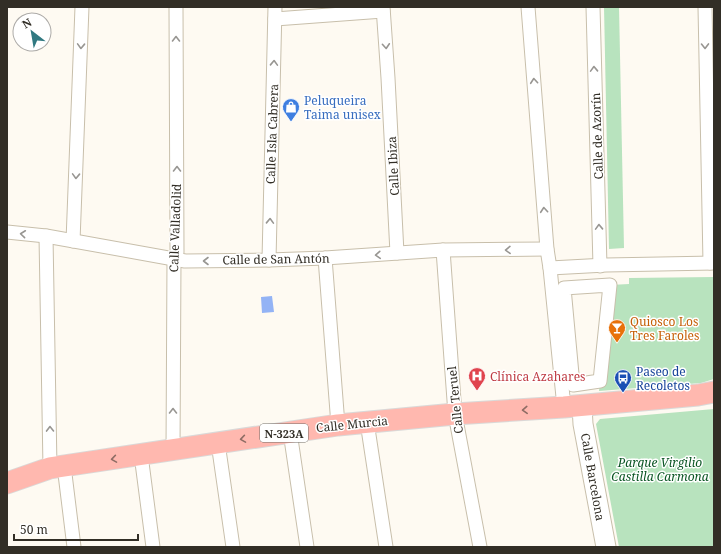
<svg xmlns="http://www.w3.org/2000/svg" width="721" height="554" font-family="'Noto Serif',serif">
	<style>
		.green { fill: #b8e3be }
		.water { fill: #93b3f5 }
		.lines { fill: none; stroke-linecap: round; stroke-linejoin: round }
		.street-casing { stroke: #c8bfab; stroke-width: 15 }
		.secondary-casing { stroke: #c8bfab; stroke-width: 21 }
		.primary-casing { stroke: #dad9d8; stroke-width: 23 }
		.street { stroke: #fff; stroke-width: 13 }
		.secondary { stroke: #fff; stroke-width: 19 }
		.primary { stroke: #ffb8af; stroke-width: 21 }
		.oneway { stroke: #989692 }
		.oneway2 { stroke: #8e6c64 }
		.labels { text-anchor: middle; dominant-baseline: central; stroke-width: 3; stroke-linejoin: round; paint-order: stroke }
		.shield { fill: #fff; stroke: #706d67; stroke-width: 1 }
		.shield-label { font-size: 11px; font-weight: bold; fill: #322e26 }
		.shop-label { font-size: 12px; fill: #366cbe; stroke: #fff; text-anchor: start }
		.street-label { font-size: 12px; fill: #322e26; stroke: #fff }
		.food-label { font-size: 12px; fill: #c56008; stroke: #fff; text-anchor: start }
		.transit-label { font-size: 12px; fill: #164399; stroke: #fff; text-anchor: start }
		.health-label { font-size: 12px; fill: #be3a42; stroke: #fff; text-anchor: start }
		.park-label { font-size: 12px; font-style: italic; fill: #0a5523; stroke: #fff }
	</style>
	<rect width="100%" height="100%" fill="#fefaf2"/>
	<g class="green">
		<polygon points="604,7 619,7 624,248 609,249"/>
		<polygon points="714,277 714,379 701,383 599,391 610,285 629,284 629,278"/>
		<polygon points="714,409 714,547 619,547 596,424 600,419"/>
	</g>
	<polygon class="water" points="272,296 274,312 262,313 261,297"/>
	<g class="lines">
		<g class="street-casing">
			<g id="street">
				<polyline points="383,7 388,78 397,253"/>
				<polyline points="528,7 547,249 550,268 564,407"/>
				<polyline points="593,7 600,266"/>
				<polyline points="705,7 710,263"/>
				<polyline points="275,19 383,11"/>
				<polyline points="7,232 46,236 185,261 269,260 325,258 443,250 547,249"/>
				<polyline points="46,236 50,468"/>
				<polyline points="73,241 82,7"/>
				<polyline points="443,250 455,414 480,547"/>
				<polyline points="325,258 338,425"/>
				<polyline points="269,260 275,7"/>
				<polyline points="550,268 606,265 714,263"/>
				<polygon points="610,285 600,381 573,385 564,288"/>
				<polyline points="367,422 386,547"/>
				<polyline points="290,432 307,547"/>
				<polyline points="218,443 233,547"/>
				<polyline points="173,450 174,259 177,252 176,7"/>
				<polyline points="141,455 153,547"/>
				<polyline points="64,466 74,547"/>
			</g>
		</g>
		<g class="secondary-casing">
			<polyline id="secondary" points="582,406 583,424 606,547"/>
		</g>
		<g class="primary-casing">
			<polyline id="primary" points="7,483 50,468 338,425 455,414 564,407 698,395 714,392"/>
		</g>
		<use href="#street" class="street"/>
		<use href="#secondary" class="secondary"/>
		<use href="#primary" class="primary"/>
	</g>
	<defs><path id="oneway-chevron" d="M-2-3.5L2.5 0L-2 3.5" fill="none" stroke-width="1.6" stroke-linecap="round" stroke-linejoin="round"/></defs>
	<g class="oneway">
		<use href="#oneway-chevron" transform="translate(176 39) rotate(-90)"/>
		<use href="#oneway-chevron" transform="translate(81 46) rotate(92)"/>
		<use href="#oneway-chevron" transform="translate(386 46) rotate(86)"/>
		<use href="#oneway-chevron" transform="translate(705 46) rotate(89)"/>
		<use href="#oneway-chevron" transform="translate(274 63) rotate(-88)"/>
		<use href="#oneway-chevron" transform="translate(594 69) rotate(-92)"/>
		<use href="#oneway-chevron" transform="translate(534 81) rotate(-95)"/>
		<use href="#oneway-chevron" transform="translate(177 169) rotate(-90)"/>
		<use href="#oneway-chevron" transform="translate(76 176) rotate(92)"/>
		<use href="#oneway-chevron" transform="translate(544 210) rotate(-95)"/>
		<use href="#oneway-chevron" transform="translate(270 221) rotate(-88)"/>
		<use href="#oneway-chevron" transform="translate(599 227) rotate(-92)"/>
		<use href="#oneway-chevron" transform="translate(23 234) rotate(-174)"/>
		<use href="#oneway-chevron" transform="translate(508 250) rotate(179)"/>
		<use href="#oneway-chevron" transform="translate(378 255) rotate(176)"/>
		<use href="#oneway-chevron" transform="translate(206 261) rotate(180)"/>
		<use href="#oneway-chevron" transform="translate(173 411) rotate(-90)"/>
		<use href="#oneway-chevron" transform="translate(50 429) rotate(-91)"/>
	</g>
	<g class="oneway2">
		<use href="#oneway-chevron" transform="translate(525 410) rotate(177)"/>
		<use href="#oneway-chevron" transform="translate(243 439) rotate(171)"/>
		<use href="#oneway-chevron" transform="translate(114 459) rotate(171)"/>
	</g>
	<defs>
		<g id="shop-pin" transform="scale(0.9)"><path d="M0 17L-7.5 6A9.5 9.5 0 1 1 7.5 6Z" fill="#3f7fe0" stroke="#fff"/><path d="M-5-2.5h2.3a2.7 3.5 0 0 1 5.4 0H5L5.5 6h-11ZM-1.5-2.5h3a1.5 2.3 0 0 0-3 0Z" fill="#fff"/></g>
		<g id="bar-pin" transform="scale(0.9)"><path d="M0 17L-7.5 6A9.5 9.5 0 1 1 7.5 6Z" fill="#e8710a" stroke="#fff"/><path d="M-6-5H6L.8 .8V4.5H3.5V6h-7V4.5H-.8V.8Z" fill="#fff"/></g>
		<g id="hospital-pin" transform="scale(0.9)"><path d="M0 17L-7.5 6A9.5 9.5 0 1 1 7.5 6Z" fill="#e0444e" stroke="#fff"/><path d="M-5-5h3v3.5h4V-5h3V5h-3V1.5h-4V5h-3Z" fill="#fff"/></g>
		<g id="bus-pin" transform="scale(0.9)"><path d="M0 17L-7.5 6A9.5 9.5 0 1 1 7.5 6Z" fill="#1a4fb4" stroke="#fff"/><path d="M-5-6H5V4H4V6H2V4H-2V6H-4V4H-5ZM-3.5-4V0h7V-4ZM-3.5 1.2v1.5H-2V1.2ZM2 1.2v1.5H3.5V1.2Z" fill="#fff"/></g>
	</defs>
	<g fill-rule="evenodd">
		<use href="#shop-pin" x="291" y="107"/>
		<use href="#bar-pin" x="617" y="328"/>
		<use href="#hospital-pin" x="477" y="376"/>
		<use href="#bus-pin" x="623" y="378"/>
	</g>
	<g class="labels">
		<rect class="shield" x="260" y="424" width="48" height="18" rx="3"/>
		<g class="shield-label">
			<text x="284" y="433">N-323A</text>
		</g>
		<g class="shop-label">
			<text x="304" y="100">Peluqueira<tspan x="304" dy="14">Taima unisex</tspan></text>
		</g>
		<g class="street-label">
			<text transform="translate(272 134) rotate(-88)">Calle Isla Cabrera</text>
			<text transform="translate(597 136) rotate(-92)">Calle de Azorín</text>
			<text transform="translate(393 166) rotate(-93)">Calle Ibiza</text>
			<text transform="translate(175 228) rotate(-88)">Calle Valladolid</text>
			<text transform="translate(276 259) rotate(-1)">Calle de San Antón</text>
			<text transform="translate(455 400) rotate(-96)">Calle Teruel</text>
			<text transform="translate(352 424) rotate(-6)">Calle Murcia</text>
			<text transform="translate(593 477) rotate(80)">Calle Barcelona</text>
		</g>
		<g class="food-label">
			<text x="630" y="321">Quiosco Los<tspan x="630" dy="14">Tres Faroles</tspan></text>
		</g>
		<g class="transit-label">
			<text x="636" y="371">Paseo de<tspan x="636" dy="14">Recoletos</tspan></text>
		</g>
		<g class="health-label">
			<text x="490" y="376">Clínica Azahares</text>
		</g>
		<g class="park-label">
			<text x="660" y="462">Parque Virgilio<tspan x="660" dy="14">Castilla Carmona</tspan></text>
		</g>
	</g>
	<rect width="721" height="554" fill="none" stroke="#322e26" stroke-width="16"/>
	<g transform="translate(32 32) rotate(329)"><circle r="19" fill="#ffffff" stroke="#adaba8"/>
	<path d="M0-3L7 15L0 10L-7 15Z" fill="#317981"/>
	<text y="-6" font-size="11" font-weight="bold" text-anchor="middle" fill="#322e26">N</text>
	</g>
	<path d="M14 534v6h124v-6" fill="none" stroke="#322e26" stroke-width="2"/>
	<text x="20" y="534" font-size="12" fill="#322e26" stroke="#ffffff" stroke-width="3" paint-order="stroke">50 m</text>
</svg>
